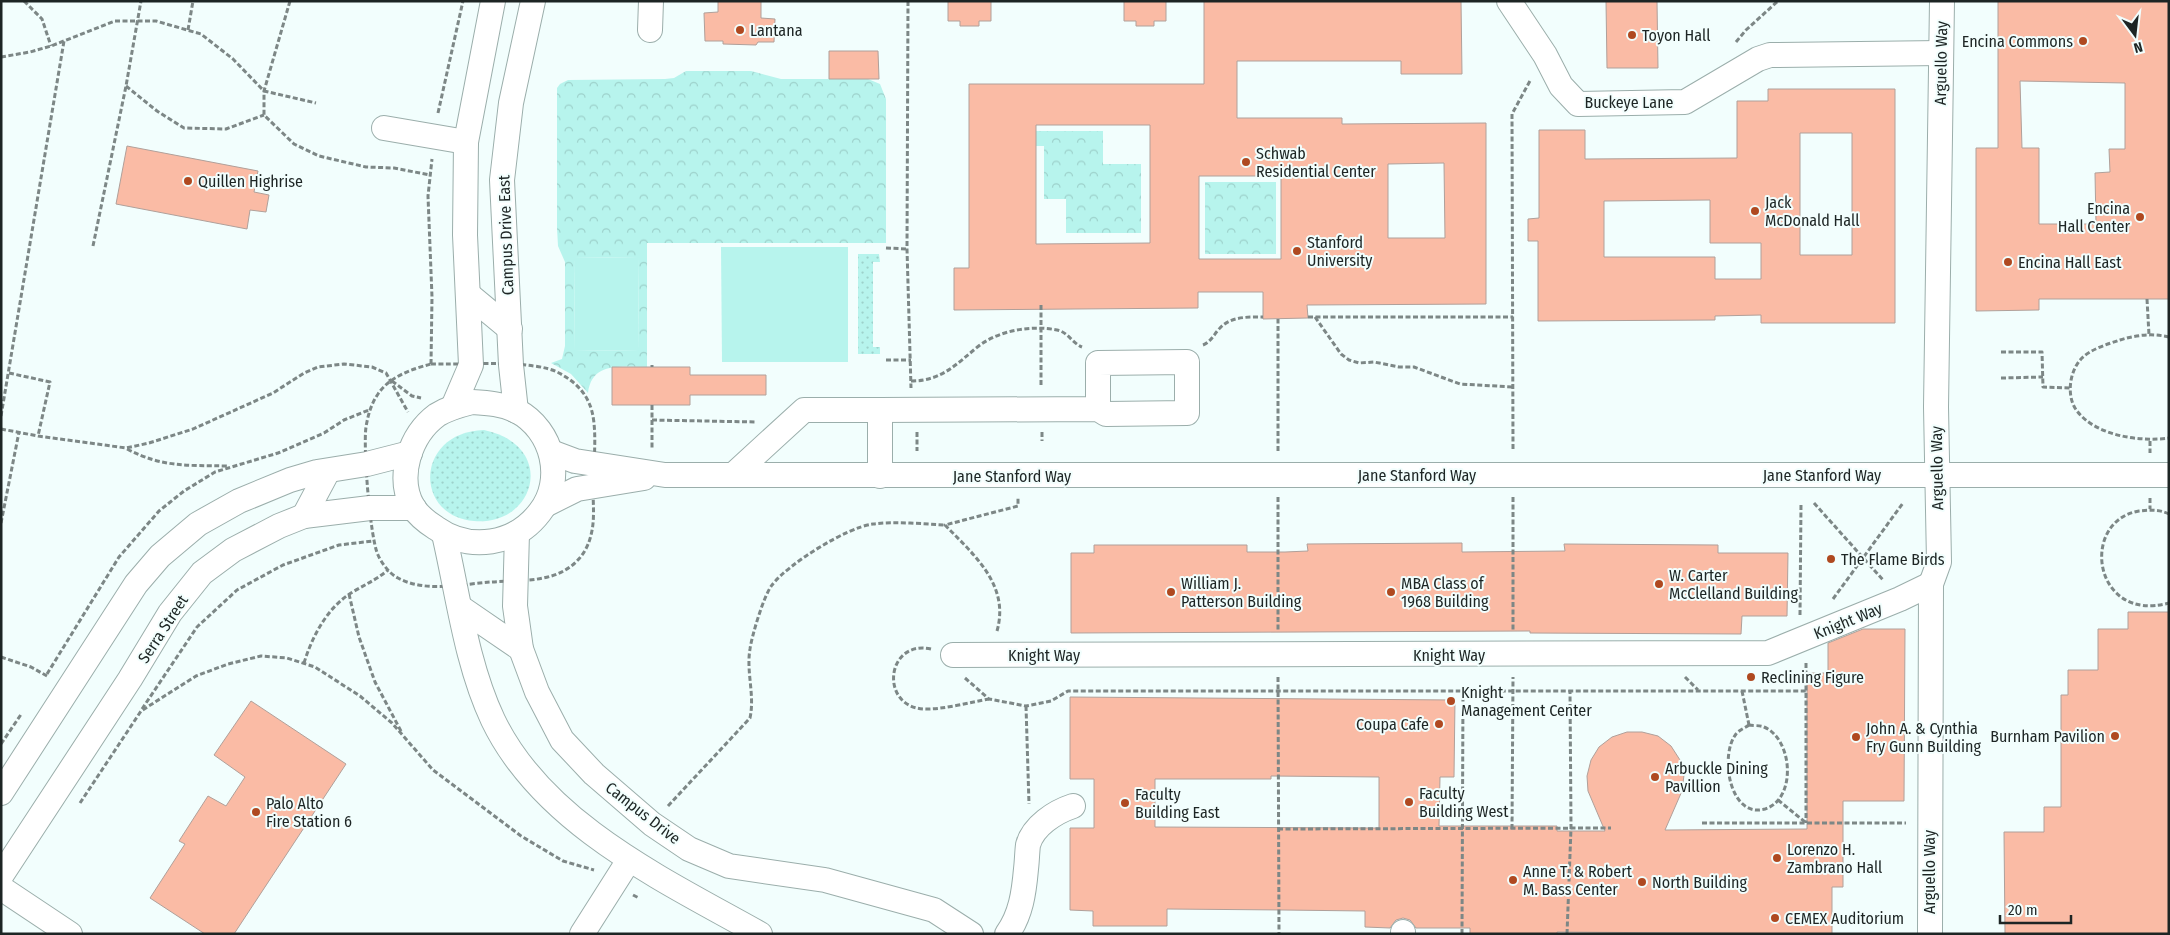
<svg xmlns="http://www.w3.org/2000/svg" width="2170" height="935" font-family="'Fira Sans Condensed',sans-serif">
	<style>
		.grass { fill: #b7f4ed }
		.park { fill: url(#park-crowns); fill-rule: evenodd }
		.garden { fill: url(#garden-dots) }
		.building { fill: #fabba5; stroke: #b0a09a; fill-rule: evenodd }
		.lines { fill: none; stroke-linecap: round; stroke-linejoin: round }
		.minor-casing { stroke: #9baeab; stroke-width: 26 }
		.path { stroke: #7d8786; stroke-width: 3; stroke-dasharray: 5 2.5; stroke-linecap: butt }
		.minor { stroke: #fff; stroke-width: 24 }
		.poi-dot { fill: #af4920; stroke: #f2fefd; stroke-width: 2 }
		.labels { text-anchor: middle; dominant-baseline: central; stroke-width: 4; stroke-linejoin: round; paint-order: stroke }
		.poi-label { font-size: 16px; fill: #1d2524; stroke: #f2fefd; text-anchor: start }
		.street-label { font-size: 16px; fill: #1d2524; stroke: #f2fefd }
	</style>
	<defs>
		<pattern id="park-crowns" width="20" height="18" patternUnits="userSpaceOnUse" patternTransform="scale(1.25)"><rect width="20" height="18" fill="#b7f4ed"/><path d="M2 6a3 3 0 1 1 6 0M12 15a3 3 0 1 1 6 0" fill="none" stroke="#9dd1cb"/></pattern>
		<pattern id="garden-dots" width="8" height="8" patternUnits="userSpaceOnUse" patternTransform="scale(1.25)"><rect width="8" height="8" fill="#b7f4ed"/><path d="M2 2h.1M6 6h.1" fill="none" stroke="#9dd1cb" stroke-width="1.8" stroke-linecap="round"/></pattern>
	</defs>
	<rect width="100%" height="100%" fill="#f2fefd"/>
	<g class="grass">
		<polygon points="721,247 848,247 848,362 722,362"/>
		<polygon points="638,257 639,350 575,351 574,258"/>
	</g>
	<g class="park">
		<path d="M 686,71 L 751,71 L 781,79 L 868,79 L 880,84 L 886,99 L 886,243 L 647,243 L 647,367 C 622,367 592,361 588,393 L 571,374 L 551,363 L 562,359 L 565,346 L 565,262 L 558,246 L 557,228 L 557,88 L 560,84 L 568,80 L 665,79 L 674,78 ZM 638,257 L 639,350 L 575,351 L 574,258 Z"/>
		<polygon points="1022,131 1103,131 1103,164 1141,164 1141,233 1066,233 1066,199 1044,199 1044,146 1022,146"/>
		<rect x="1205" y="182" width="71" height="72"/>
	</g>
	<g class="garden">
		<polygon points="858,254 879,254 880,262 873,262 873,347 880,347 880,354 858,354"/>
		<path d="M 484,430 C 557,445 537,526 474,521 C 413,516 415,432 484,430 Z"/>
	</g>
	<g class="building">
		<polygon points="718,1 761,1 761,18 775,19 774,42 758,42 756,45 723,44 723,41 705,41 704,13 718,12"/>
		<polygon points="948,1 991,1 991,21 979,21 979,26 960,26 960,21 948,21"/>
		<polygon points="1124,1 1166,1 1166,21 1154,21 1154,26 1136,26 1136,21 1124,21"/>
		<path d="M 1204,1 L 1461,1 L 1462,74 L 1401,74 L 1401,61 L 1237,61 L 1237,118 L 1342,118 L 1342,124 L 1486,123 L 1486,304 L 1307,305 L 1308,318 L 1263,319 L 1263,292 L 1198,292 L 1198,308 L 954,310 L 954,268 L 969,268 L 969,84 L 1204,84 ZM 1036,125 L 1150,125 L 1150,243 L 1036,244 ZM 1444,163 L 1445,238 L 1388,238 L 1388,164 ZM 1199,176 L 1281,176 L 1281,259 L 1199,259 Z"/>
		<polygon points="1606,1 1657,1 1658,68 1607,68"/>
		<path d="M 1998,1 L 2169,1 L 2169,299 L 2039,299 L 2039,310 L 1976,311 L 1976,148 L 1998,148 ZM 2020,81 L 2125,83 L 2125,149 L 2109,149 L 2110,172 L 2095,173 L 2096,224 L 2039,224 L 2039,148 L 2022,148 Z"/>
		<polygon points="829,51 878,51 879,79 829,79"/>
		<path d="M 1768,89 L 1895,89 L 1895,323 L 1761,323 L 1761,315 L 1715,316 L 1715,320 L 1538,321 L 1538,241 L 1528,241 L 1528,219 L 1539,218 L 1539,130 L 1585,130 L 1585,159 L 1737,158 L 1737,101 L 1768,101 ZM 1800,133 L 1852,133 L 1852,255 L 1800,255 ZM 1710,200 L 1710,243 L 1761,243 L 1761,279 L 1715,279 L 1715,257 L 1604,257 L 1604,201 Z"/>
		<polygon points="127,146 258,171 254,192 269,195 266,212 250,210 247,229 116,204"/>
		<polygon points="612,367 690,367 690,375 766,375 766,395 690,395 690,405 612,405"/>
		<polygon points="1462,543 1462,552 1565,551 1564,544 1718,545 1718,553 1788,553 1787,616 1742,616 1741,634 1530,633 1530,631 1071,633 1071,553 1094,553 1094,545 1247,545 1247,552 1285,552 1308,551 1307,544"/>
		<polygon points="2128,612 2169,612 2169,934 2005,934 2004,832 2044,832 2044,807 2061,807 2061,695 2068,695 2068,670 2098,670 2098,629 2128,629"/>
		<path d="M 1863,629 L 1905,629 L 1904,801 L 1843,801 L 1843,887 L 1832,887 L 1832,934 L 1557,932 L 1557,934 L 1470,934 L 1470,928 L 1416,928 L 1410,920 L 1403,918 L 1396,920 L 1390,928 L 1365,927 L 1365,911 L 1283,910 L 1167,909 L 1167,926 L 1093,926 L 1093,911 L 1070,910 L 1070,828 L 1094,828 L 1094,779 L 1070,779 L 1070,697 L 1455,700 L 1454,777 L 1440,777 L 1439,826 L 1557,826 L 1557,831 L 1605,831 L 1588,791 L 1587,776 L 1591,760 L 1599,747 L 1612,737 L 1627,732 L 1642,732 L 1658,736 L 1671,746 L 1680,760 L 1684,775 L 1682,791 L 1665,830 L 1807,829 L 1807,673 L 1828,673 L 1828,643 ZM 1271,776 L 1379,777 L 1379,828 L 1155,827 L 1155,779 L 1271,779 Z"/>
		<polygon points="251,701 346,764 234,934 205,934 150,898 185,844 179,841 208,796 226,806 245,777 214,755"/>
	</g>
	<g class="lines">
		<g class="minor-casing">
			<g id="minor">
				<polyline points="1509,1 1545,55 1561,86 1578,104 1685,102 1758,59 1770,55 1941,53"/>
				<polyline points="650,30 651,1"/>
				<polyline points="384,128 466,142"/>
				<polyline points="469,295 510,329"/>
				<path d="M 472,402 C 488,403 503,404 517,411 C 553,430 565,480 540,512 C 515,545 470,552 436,528 C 428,523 418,515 413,507 C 396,477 410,435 437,415 C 448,408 460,405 472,402 Z"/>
				<polyline points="453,407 471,365 465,235 466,142 493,1"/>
				<polyline points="880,410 1098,409 1106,414 1187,413 1187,362 1098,363 1098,409"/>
				<polyline points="516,411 511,365 502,180 511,103 533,1"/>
				<polyline points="551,452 575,461 665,475 2169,475"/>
				<polyline points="733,475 804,410 880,410 880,476"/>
				<polyline points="547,504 577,489 644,478"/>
				<polyline points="304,516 328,471"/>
				<polyline points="517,533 515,606 521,649 537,692 562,740 594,774 652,824 689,849 729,866 825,880 934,910 971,934"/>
				<path d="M 444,534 C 458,594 466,663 493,720 C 543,824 664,880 760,934"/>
				<polyline points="461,608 521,649"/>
				<polyline points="953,655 1768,653 1900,599 1931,584"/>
				<polyline points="1,793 136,584 160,556 198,524 239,501 290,480 317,472 367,464 410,453"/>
				<polyline points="1,876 130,679 170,613 202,573 233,550 279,526 304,516 370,508 414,508"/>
				<polyline points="1,888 70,934"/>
				<polyline points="582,934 629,860"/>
				<path d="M 1007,934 C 1021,915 1024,892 1026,869 C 1027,861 1027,853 1028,845 C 1033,826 1055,812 1073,806"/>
				<polyline points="1403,934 1403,932"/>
				<polyline points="1930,934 1931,584 1939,562 1936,407 1942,1"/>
			</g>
		</g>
		<g class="path">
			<polyline points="24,1 42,19 51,46"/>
			<polyline points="290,1 264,91 264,115 294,144 319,156 366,167 394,168 430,175"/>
			<polyline points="908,1 907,249 911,388"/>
			<polyline points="188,30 193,1"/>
			<polyline points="1736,42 1746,30 1778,1"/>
			<polyline points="1,57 30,52 51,46 115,21 156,21 201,34 233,59 264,91 316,103"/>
			<polyline points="126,86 157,111 184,128 226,129 264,115"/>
			<polyline points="438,113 463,1"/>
			<polyline points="93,246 126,86 141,1"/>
			<polyline points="886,248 907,249"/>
			<polyline points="2147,299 2149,335"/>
			<polyline points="1041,305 1041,386"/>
			<polyline points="1308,317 1513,317"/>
			<polyline points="1315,317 1341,354 1349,360 1359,363 1374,362 1399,367 1414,367 1460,384 1513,387"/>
			<path d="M 2169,337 C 2152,333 2136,335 2120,340 C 2108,344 2091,349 2082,358 C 2069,371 2066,397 2077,411 C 2096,436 2140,442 2169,438"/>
			<path d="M 1203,345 C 1211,342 1214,334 1220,328 C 1231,316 1249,317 1263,317"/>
			<polyline points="2001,352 2042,352 2043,387 2070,388"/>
			<polyline points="886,360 911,360"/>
			<path d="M 431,364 C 463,365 534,359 559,373 C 572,380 583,389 589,403 C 599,424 593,465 593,488 C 593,504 595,520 591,535 C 588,548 581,559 570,567 C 548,583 517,580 491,582 C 462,584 425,593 398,578 C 390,574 382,564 378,555 C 370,538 363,447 366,427 C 368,415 371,404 378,394 C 389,377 412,369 431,364 Z"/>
			<polyline points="431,364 432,297 428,196 432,159"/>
			<polyline points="652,365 652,367"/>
			<polyline points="9,373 50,382 38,436"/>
			<polyline points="2001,378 2043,377"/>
			<polyline points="392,381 412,396 421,398"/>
			<path d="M 911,381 C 943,381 957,363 980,345 C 1001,330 1032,325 1057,330 C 1068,332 1072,343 1082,347"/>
			<polyline points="652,405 652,450"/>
			<polyline points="1,416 64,41"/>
			<polyline points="652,420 756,422"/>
			<polyline points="1,429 38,436 126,448 149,443 193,429 273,393 304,373 318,367 344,364 372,367 386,373 408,412"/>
			<polyline points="917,432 917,451"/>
			<polyline points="1042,432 1042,441"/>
			<polyline points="2150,441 2150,453"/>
			<path d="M 127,449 C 164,468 187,465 227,466"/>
			<polyline points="1513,449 1512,114 1531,79"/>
			<polyline points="1278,451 1278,319"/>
			<polyline points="1278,497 1278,631"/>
			<polyline points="1513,497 1513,631"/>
			<polyline points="2150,498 2150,509"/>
			<polyline points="1814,503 1883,580"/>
			<path d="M 2169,514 C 2159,509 2149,510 2139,511 C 2079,521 2093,624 2169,603"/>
			<polyline points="1,523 19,432"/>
			<polyline points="349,594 359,637 375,682 402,733"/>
			<polyline points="1833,599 1903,503"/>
			<polyline points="1800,615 1801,503"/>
			<path d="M 997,631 C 1010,585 974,555 945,525 L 1018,506 L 1018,497"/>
			<path d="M 931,649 C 886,639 879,707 924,709 C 941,710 972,702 989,699"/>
			<polyline points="1,657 31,667 47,676"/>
			<path d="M 304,663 C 312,637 327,608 351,593 C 364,585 376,580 388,570"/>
			<polyline points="1806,663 1806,823"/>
			<polyline points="47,674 119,557 159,511 184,491 215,472 278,453 324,433 344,420 369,410"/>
			<polyline points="1278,677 1279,934"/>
			<polyline points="1685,677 1698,690"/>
			<polyline points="965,678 989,699 1026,706 1051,701 1068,691 1806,691"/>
			<polyline points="1742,691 1749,725"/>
			<polyline points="1026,706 1029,804"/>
			<polyline points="142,709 197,627 237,590 283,565 339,545 373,541"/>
			<path d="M 1749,725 C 1753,726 1760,725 1764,727 C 1793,739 1797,799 1765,809 C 1730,819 1719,756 1736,734 C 1739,730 1745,728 1749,725 Z"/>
			<polyline points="1,744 22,713"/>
			<polyline points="1778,800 1805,822"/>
			<polyline points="80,803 141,711 196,676 228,664 261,656 287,658 315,667 360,696 392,723 433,770 521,836 563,861 594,870"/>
			<path d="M 668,806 L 750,718 C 755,695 746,672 750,649 C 752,635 764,595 772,585 C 788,564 847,527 873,524 C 896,521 922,524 945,525"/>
			<polyline points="1702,823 1906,823"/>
			<polyline points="1278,829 1611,828"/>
			<polyline points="1512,829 1513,677"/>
			<polyline points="633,895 639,898"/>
			<polyline points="1462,934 1463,690"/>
			<polyline points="1567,934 1571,828 1570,690"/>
		</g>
		<use href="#minor" class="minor"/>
	</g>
	<g class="poi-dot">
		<circle cx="740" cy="30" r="5"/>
		<circle cx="1632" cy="35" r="5"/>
		<circle cx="2083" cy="41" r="5"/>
		<circle cx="1246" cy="162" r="5"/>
		<circle cx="188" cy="181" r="5"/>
		<circle cx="1755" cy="211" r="5"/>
		<circle cx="2140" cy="217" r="5"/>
		<circle cx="1297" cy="251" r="5"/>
		<circle cx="2008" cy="262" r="5"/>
		<circle cx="1831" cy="559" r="5"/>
		<circle cx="1659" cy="584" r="5"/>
		<circle cx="1171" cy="592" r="5"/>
		<circle cx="1391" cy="592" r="5"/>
		<circle cx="1751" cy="677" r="5"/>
		<circle cx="1451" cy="701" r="5"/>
		<circle cx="1439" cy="724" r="5"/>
		<circle cx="2115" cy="736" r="5"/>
		<circle cx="1856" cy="737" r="5"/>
		<circle cx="1655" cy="777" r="5"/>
		<circle cx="1409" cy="802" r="5"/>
		<circle cx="1125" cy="803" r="5"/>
		<circle cx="256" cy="812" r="5"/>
		<circle cx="1777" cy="858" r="5"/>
		<circle cx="1513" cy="880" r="5"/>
		<circle cx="1642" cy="882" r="5"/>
		<circle cx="1775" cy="918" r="5"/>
	</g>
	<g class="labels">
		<g class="poi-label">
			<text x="750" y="30">Lantana</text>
			<text x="1642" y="35">Toyon Hall</text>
			<text x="2073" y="41" text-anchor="end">Encina Commons</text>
			<text x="1256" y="153">Schwab<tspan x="1256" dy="18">Residential Center</tspan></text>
			<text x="198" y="181">Quillen Highrise</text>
			<text x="1765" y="202">Jack<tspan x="1765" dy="18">McDonald Hall</tspan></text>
			<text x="2130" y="208" text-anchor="end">Encina<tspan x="2130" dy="18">Hall Center</tspan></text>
			<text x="1307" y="242">Stanford<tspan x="1307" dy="18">University</tspan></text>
			<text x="2018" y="262">Encina Hall East</text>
			<text x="1841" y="559">The Flame Birds</text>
			<text x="1669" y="575">W. Carter<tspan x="1669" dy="18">McClelland Building</tspan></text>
			<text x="1181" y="583">William J.<tspan x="1181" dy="18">Patterson Building</tspan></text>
			<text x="1401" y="583">MBA Class of<tspan x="1401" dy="18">1968 Building</tspan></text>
			<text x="1761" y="677">Reclining Figure</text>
			<text x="1461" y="692">Knight<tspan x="1461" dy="18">Management Center</tspan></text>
			<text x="1429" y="724" text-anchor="end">Coupa Cafe</text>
			<text x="1866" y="728">John A. &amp; Cynthia<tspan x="1866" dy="18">Fry Gunn Building</tspan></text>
			<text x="2105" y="736" text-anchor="end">Burnham Pavilion</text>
			<text x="1665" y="768">Arbuckle Dining<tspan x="1665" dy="18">Pavillion</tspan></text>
			<text x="1419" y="793">Faculty<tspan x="1419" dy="18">Building West</tspan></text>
			<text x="1135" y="794">Faculty<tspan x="1135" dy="18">Building East</tspan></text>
			<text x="266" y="803">Palo Alto<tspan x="266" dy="18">Fire Station 6</tspan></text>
			<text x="1787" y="849">Lorenzo H.<tspan x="1787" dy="18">Zambrano Hall</tspan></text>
			<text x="1523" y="871">Anne T. &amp; Robert<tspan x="1523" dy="18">M. Bass Center</tspan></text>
			<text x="1652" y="882">North Building</text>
			<text x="1785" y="918">CEMEX Auditorium</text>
		</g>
		<g class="street-label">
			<text transform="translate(1941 63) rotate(-89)">Arguello Way</text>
			<text x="1629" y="102">Buckeye Lane</text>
			<text transform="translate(506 235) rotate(-92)">Campus Drive East</text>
			<text transform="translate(1937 468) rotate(-91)">Arguello Way</text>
			<text x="1417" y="475">Jane Stanford Way</text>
			<text x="1822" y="475">Jane Stanford Way</text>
			<text x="1012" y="476">Jane Stanford Way</text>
			<text transform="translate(1848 621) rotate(-22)">Knight Way</text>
			<text transform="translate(163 629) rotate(-57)">Serra Street</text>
			<text x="1044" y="655">Knight Way</text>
			<text x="1449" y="655">Knight Way</text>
			<text transform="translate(643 813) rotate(38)">Campus Drive</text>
			<text transform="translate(1929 872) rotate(-90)">Arguello Way</text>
		</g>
	</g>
	<rect width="2170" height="935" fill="none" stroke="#1d2524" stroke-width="5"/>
	<g transform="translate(2135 35) rotate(165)" stroke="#f2fefd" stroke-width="4" paint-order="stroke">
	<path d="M0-4L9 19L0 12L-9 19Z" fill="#1d2524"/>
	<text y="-8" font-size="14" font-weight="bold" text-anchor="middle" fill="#1d2524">N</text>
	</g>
	<path d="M2000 915v8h71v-8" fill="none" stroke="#1d2524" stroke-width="2.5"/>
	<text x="2008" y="915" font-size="15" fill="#1d2524" stroke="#f2fefd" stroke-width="4" paint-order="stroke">20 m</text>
</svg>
